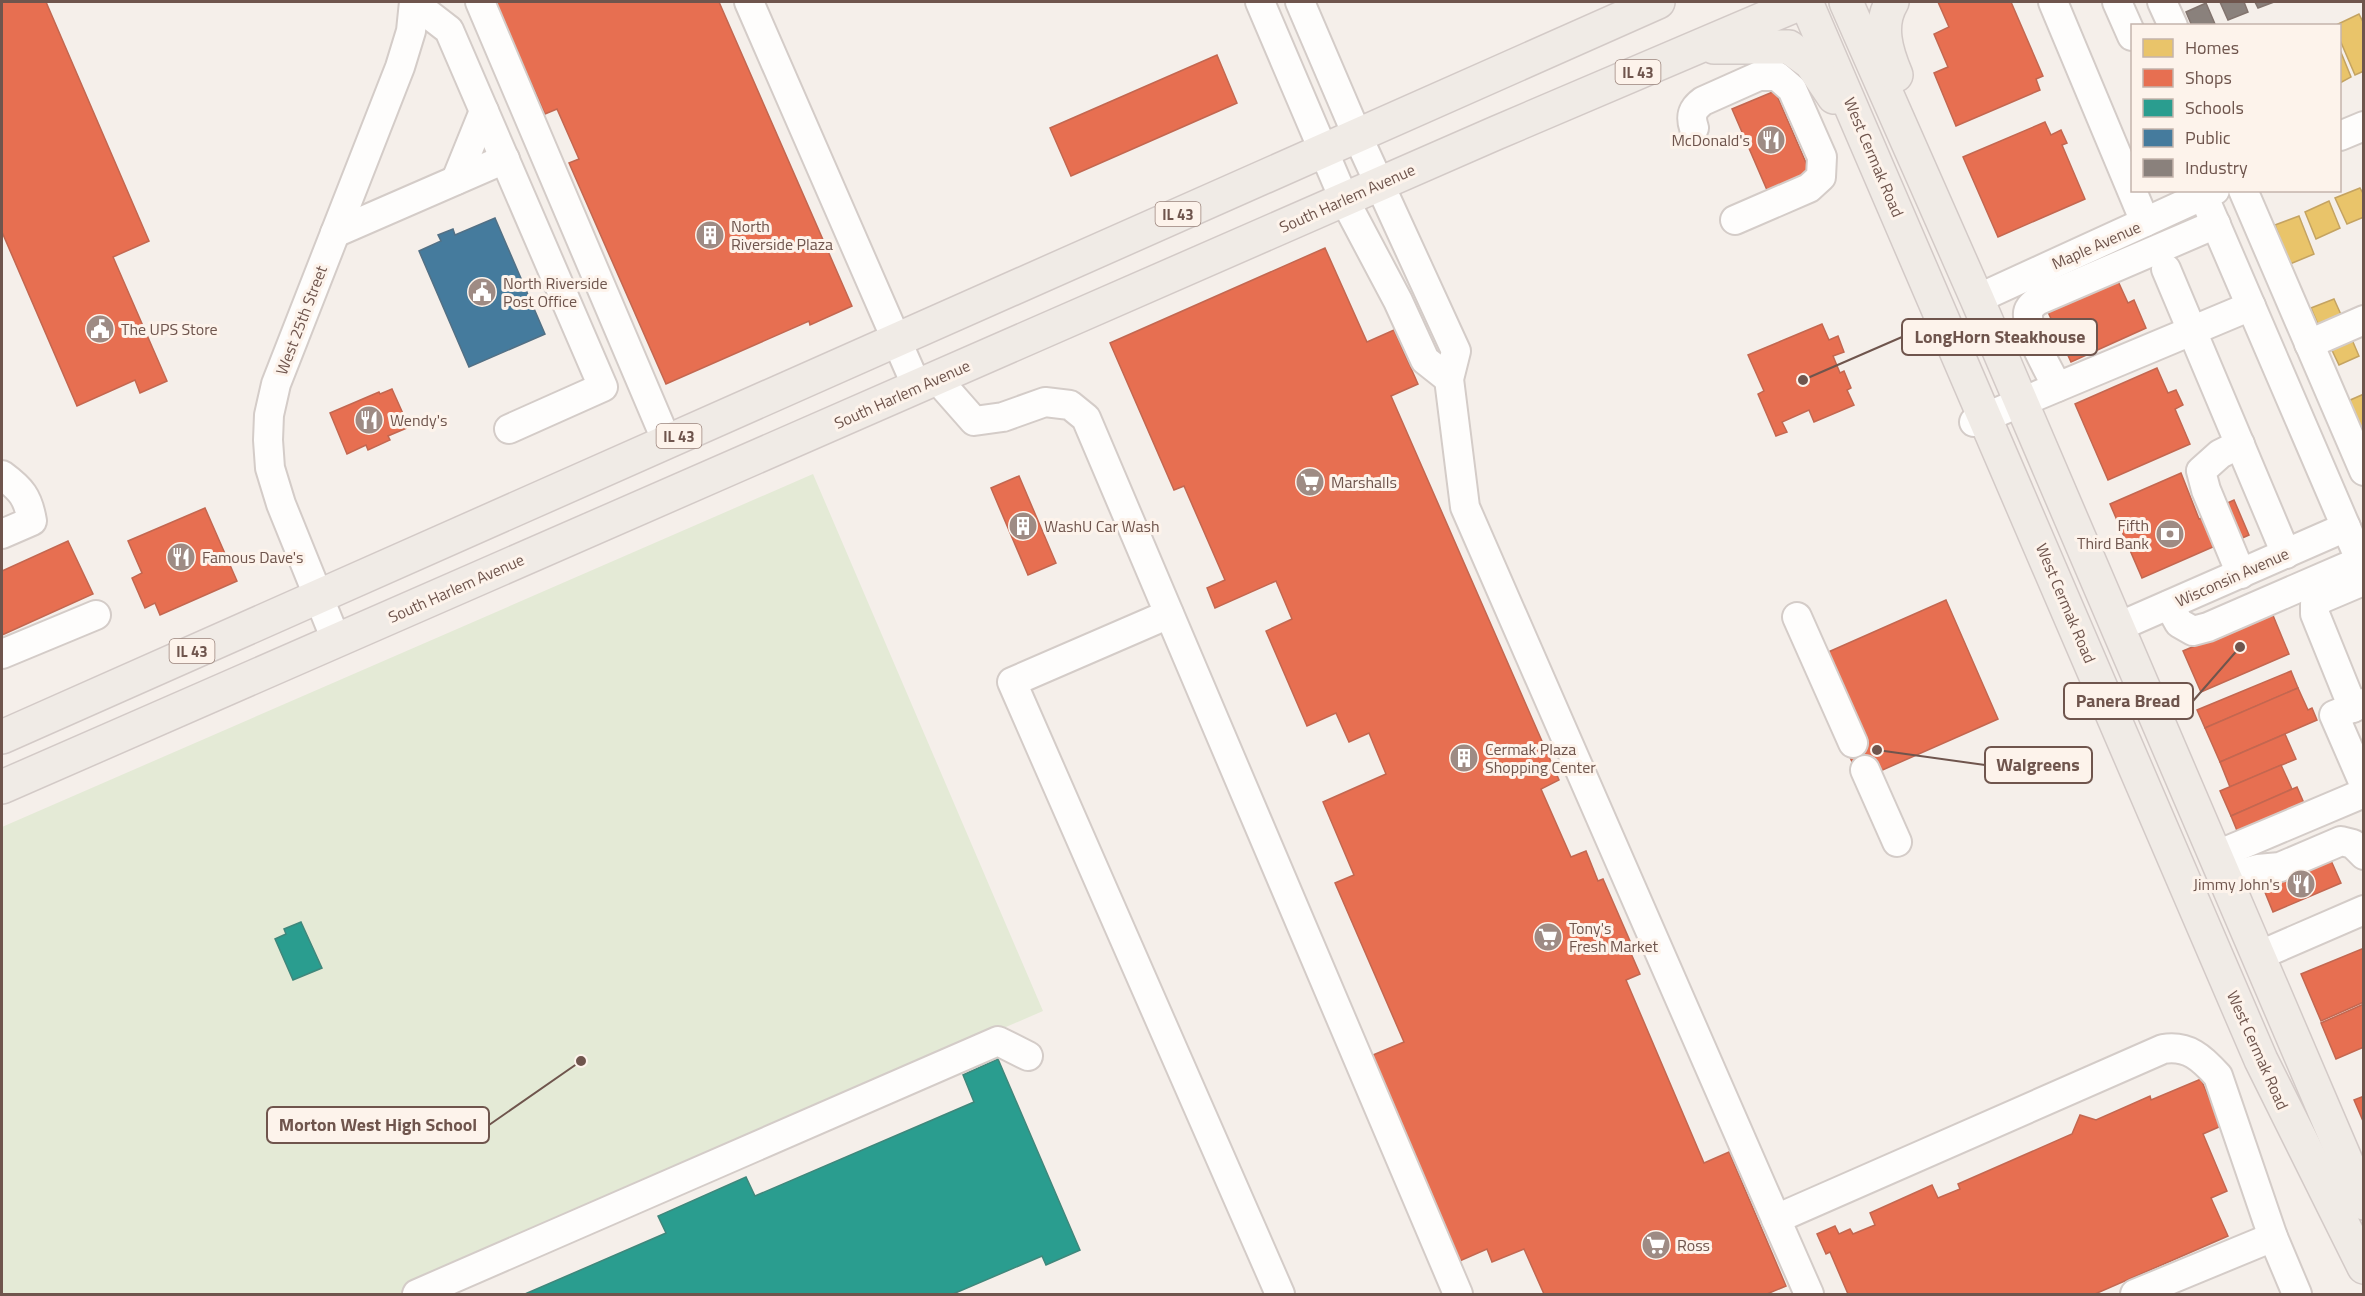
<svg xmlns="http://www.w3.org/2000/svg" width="2365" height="1296" font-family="'Titillium Web',sans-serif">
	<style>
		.green { fill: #e4ead6 }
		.homes { fill: #e9c46a; stroke: #c4a361; stroke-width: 1.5 }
		.shops { fill: #e76f51; stroke: #c36750; stroke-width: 1.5 }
		.schools { fill: #2a9d8f; stroke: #3f877b; stroke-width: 1.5 }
		.public { fill: #457b9d; stroke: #527085; stroke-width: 1.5 }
		.industry { fill: #8a817c; stroke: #82746e; stroke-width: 1.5 }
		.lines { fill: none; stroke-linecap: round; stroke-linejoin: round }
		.minor-casing { stroke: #d4ccc8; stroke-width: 32 }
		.major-casing { stroke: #d3cac7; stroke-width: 36 }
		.minor { stroke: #fefdfc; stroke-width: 28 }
		.major { stroke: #f0ebe6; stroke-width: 33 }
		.labels { text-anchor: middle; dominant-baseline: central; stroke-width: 6; stroke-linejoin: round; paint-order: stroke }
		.shield { fill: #fdf3eb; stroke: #9a847c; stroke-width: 1.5 }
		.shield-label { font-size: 15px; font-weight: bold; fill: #6f554d }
		.poi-label { font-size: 16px; fill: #6f554d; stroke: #fdf3eb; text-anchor: start }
		.street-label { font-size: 16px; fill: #6f554d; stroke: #fdf3eb }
		.leader { fill: none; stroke: #6f554d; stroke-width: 2 }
		.callout-dot { fill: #6f554d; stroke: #fdf3eb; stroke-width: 2 }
		.callout { fill: #fdf3eb; stroke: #6f554d; stroke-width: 2 }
		.callout-label { font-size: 18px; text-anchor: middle; font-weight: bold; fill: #6f554d }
	</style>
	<rect width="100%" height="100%" fill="#f5efea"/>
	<polygon class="green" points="813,474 1043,1011 417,1283 400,1294 2,1294 2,827"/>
	<g class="homes">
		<polygon points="2359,14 2364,24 2364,71 2355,75 2340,40 2340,26 2334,26"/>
		<polygon points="2340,50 2351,77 2340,83"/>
		<polygon points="2360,188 2364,195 2364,217 2347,224 2335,198"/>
		<polygon points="2329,201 2340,228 2316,239 2305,212"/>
		<polygon points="2299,216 2314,254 2290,264 2275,225"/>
		<polygon points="2334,299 2343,319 2320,329 2311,308"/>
		<polygon points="2350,335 2359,356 2339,365 2329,344"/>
		<polygon points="2364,394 2364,437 2348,401"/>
	</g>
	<g class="shops">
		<polygon points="2,2 46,2 149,241 113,257 167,381 140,393 135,380 77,406 2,232"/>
		<polygon points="495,2 719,2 852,306 810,325 809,321 666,384 569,163 579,159 557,109 545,114"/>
		<polygon points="1938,2 2011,2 2043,76 2036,79 2040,90 1956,126 1934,73 1948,67 1934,34 1949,27"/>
		<polygon points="1217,55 1237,103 1071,176 1050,128"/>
		<polygon points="1775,91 1810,172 1767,190 1732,109"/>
		<polygon points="2045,122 2051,135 2061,130 2067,143 2062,145 2085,199 1998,237 1963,157"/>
		<polygon points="1325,248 1367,342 1394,330 1418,384 1391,396 1559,780 1541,789 1571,857 1586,851 1598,881 1603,879 1630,941 1626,942 1640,974 1626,980 1704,1163 1729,1152 1786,1286 1767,1294 1544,1294 1524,1249 1492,1262 1487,1249 1455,1263 1366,1058 1404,1042 1335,883 1354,875 1323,802 1386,774 1369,733 1349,742 1336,713 1307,726 1266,631 1292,619 1276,581 1215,608 1207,588 1225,580 1184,486 1174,490 1110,343"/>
		<polygon points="2117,279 2128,303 2134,300 2146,328 2071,362 2047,310"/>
		<polygon points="1822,324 1829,340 1838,336 1844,352 1833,356 1840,373 1844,371 1851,388 1847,390 1854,405 1814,422 1809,410 1782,422 1787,432 1776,436 1758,394 1764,391 1748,355"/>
		<polygon points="2157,368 2168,393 2176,390 2183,405 2175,409 2190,444 2108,480 2075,404"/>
		<polygon points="392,389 409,427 388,436 390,440 368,450 366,445 347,454 330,413 379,392 380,394"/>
		<polygon points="2181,473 2199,519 2205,517 2203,514 2234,500 2249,535 2217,549 2215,546 2142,578 2110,504"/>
		<polygon points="1019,476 1056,563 1028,575 991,488"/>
		<polygon points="205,508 237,581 160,615 155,603 145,608 132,578 142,573 128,541"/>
		<polygon points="68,541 93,594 2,635 2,571"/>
		<polygon points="1946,600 1998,719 1878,772 1857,773 1845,746 1826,653"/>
		<polygon points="2272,613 2289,654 2201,692 2183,651"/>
		<polygon points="2291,671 2298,688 2205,728 2197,710"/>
		<polygon points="2298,688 2308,710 2312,708 2317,720 2220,762 2205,728"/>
		<polygon points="2285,734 2296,759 2230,787 2220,762"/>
		<polygon points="2281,765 2292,789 2231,816 2220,791"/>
		<polygon points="2297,787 2307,810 2240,838 2231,816"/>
		<polygon points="2329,856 2341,883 2273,912 2262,885"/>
		<polygon points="2364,948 2364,1002 2321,1021 2301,974"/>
		<polygon points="2364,1004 2364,1047 2336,1059 2321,1023"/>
		<polygon points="2201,1079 2221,1126 2203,1134 2227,1191 2211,1198 2228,1236 2095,1294 1848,1294 1830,1252 1826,1254 1817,1234 1835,1226 1839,1234 1850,1229 1853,1234 1875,1225 1870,1213 1932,1185 1938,1198 1960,1189 1958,1184 2072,1134 2080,1115 2096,1120 2150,1096 2151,1100"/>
		<polygon points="2364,1096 2364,1121 2363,1121 2354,1100"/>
	</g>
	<g class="schools">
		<polygon points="301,922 322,968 293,980 275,939 286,934 284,929"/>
		<polygon points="998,1059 1080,1250 1046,1265 1042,1256 953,1294 525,1294 666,1233 658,1216 746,1177 755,1196 974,1102 963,1075"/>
	</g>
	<polygon class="public" points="495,218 545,334 469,367 419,251 441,241 438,235 453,229 455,235"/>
	<g class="industry">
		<polygon points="2220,2 2244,2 2248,12 2228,20"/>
		<polygon points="2255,2 2274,2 2258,8"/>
		<polygon points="2206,3 2215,24 2192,26 2186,12"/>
	</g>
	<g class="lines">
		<g class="minor-casing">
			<g id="minor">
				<polyline points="480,2 667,442"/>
				<polyline points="749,2 917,387"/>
				<polyline points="1260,2 1344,199 1398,301 1425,360 1449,379"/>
				<path d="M 1300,2 L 1357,135 L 1456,351 L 1449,379 L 1465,507 L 1776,1219 L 2163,1049 C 2188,1045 2202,1058 2218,1076 L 2273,1237 L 2297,1294"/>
				<polyline points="2053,2 2145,222"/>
				<polyline points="2117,2 2132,36"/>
				<polyline points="2162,2 2173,26"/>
				<polyline points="414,3 449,30 603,387 509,429"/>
				<path d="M 1694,128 C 1690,116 1692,109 1703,101 L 1759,76 L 1777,76 L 1792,89 L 1822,157 L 1821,177 L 1809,188 L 1735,220"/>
				<polyline points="2340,136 2364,126"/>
				<polyline points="456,180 484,111"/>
				<polyline points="2201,190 2364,569"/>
				<polyline points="2243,190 2364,471"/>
				<polyline points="335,233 505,159"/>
				<polyline points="2166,269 2286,554"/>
				<polyline points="1977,299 2215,190"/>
				<polyline points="2309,344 2364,320"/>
				<polyline points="937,379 974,421 1003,417 1045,402 1070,405 1086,418 1458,1294"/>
				<path d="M 2057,387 C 2048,368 2028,336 2028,316 C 2027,309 2032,305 2037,301 L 2216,224"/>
				<polyline points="1974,422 2251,306"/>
				<polyline points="2240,444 2220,454 2201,471 2206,490 2241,574"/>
				<path d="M 2,475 C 21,489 28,497 32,521 L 2,534"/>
				<polyline points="2169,605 2179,623 2193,631 2208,627 2360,561"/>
				<polyline points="1169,614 1012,682 1280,1294"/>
				<polyline points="1797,617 1853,743"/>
				<polyline points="2118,627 2346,527"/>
				<polyline points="336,640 281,504 270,468 268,440 269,415 276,384 400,67 411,31 414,2"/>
				<polyline points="2,654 96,615"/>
				<polyline points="2364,703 2334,715 2364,784"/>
				<polyline points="2353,708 2315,614 2315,604 2323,598 2356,584"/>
				<polyline points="1865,770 1897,842"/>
				<polyline points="2215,856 2364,793"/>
				<polyline points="2225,878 2258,869 2280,867 2341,841 2353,844 2364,855"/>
				<polyline points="2258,956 2364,910"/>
				<polyline points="1776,1219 1809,1294"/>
				<polyline points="417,1294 998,1041 1028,1056"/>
				<polyline points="2135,1294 2273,1237"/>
			</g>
		</g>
		<g class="major-casing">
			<g id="major">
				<polyline points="1806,2 2261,1060 2364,1267"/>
				<polyline points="1846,2 1977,299 2364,1203"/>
				<path d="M 1892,2 C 1878,25 1886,51 1896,75"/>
				<polyline points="1714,47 1789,47 1811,63 1834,97"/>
				<polyline points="2,737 1658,2"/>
				<polyline points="2,787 1496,133 1803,2"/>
			</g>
		</g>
		<use href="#minor" class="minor"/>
		<use href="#major" class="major"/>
	</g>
	<defs>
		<g id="restaurant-disc" transform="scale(1.5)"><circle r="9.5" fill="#9e8b84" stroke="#fdf3eb"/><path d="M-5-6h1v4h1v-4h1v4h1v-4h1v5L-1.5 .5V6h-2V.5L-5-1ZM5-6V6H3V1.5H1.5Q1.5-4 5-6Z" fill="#fff"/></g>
		<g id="building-disc" transform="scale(1.5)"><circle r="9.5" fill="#9e8b84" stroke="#fdf3eb"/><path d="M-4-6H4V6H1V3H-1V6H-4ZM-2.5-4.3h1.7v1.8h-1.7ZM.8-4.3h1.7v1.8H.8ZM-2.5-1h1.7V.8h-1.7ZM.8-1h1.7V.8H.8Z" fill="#fff"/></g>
		<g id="civic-disc" transform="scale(1.5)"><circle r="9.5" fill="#9e8b84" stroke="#fdf3eb"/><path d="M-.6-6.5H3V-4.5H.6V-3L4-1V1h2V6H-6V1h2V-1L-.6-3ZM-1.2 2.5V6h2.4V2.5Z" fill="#fff"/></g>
		<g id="supermarket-disc" transform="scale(1.5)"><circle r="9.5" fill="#9e8b84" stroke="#fdf3eb"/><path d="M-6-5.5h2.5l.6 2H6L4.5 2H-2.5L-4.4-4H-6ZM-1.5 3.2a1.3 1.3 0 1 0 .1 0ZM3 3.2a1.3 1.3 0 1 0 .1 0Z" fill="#fff"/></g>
		<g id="bank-disc" transform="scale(1.5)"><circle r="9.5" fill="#9e8b84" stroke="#fdf3eb"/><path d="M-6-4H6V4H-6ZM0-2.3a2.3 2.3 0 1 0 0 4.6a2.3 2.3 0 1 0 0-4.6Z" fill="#fff"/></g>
	</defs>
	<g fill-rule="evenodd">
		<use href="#restaurant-disc" x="1771" y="140"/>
		<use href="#building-disc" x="710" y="235"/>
		<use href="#civic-disc" x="482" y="292"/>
		<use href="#civic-disc" x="100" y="329"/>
		<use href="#restaurant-disc" x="369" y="420"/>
		<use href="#supermarket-disc" x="1310" y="482"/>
		<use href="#building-disc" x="1023" y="526"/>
		<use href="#bank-disc" x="2170" y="534"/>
		<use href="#restaurant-disc" x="181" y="557"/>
		<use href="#building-disc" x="1464" y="758"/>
		<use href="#restaurant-disc" x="2301" y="884"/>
		<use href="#supermarket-disc" x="1548" y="937"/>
		<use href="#supermarket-disc" x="1656" y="1245"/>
	</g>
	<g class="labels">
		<g class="shield">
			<rect x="1615.5" y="60" width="45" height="24" rx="4.5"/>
			<rect x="1155.5" y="202" width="45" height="24" rx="4.5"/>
			<rect x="656.5" y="424" width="45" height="24" rx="4.5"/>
			<rect x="169.5" y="639" width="45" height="24" rx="4.5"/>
		</g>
		<g class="shield-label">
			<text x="1638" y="72">IL 43</text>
			<text x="1178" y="214">IL 43</text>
			<text x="679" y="436">IL 43</text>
			<text x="192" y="651">IL 43</text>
		</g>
		<g class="poi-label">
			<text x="1750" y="140" text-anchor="end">McDonald's</text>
			<text x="731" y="226">North<tspan x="731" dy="18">Riverside Plaza</tspan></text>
			<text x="503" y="283">North Riverside<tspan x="503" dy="18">Post Office</tspan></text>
			<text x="121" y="329">The UPS Store</text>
			<text x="390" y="420">Wendy's</text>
			<text x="1331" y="482">Marshalls</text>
			<text x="2149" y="525" text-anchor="end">Fifth<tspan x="2149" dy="18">Third Bank</tspan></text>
			<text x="1044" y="526">WashU Car Wash</text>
			<text x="202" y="557">Famous Dave's</text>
			<text x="1485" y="749">Cermak Plaza<tspan x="1485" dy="18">Shopping Center</tspan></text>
			<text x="2280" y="884" text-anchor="end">Jimmy John's</text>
			<text x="1569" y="928">Tony's<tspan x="1569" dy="18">Fresh Market</tspan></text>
			<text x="1677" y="1245">Ross</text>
		</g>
		<g class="street-label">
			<text transform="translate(1874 157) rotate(67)">West Cermak Road</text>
			<text transform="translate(1347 198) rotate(-24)">South Harlem Avenue</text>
			<text transform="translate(2096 245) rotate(-24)">Maple Avenue</text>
			<text transform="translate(301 320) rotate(-69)">West 25th Street</text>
			<text transform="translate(902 394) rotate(-24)">South Harlem Avenue</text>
			<text transform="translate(2232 577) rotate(-24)">Wisconsin Avenue</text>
			<text transform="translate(456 588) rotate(-24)">South Harlem Avenue</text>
			<text transform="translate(2066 603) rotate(67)">West Cermak Road</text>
			<text transform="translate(2258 1050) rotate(66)">West Cermak Road</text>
		</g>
	</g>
	<path class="leader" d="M1803 380L1902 337M2240 647L2193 701M1877 750L1985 765M581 1061L489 1125"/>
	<g class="callout-dot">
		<circle cx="1803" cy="380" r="6"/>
		<circle cx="2240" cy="647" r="6"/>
		<circle cx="1877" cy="750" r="6"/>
		<circle cx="581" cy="1061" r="6"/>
	</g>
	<g class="callout">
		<rect x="1902" y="319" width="195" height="36" rx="6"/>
		<rect x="2064" y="683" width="129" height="36" rx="6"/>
		<rect x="1985" y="747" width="107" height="36" rx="6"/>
		<rect x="267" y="1107" width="222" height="36" rx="6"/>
	</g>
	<g class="callout-label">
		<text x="2000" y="343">LongHorn Steakhouse</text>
		<text x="2128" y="707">Panera Bread</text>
		<text x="2038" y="771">Walgreens</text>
		<text x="378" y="1131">Morton West High School</text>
	</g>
	<rect width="2365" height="1296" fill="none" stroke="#6f554d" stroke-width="6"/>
	<rect x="2131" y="24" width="210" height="168" fill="#fdf3eb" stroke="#c4b4ac" stroke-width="1.5"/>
	<rect x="2143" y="39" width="30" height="18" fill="#e9c46a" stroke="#c4b4ac" stroke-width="1.5"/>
	<text x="2185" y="54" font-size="18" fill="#6f554d">Homes</text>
	<rect x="2143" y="69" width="30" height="18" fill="#e76f51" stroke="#c4b4ac" stroke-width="1.5"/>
	<text x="2185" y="84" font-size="18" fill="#6f554d">Shops</text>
	<rect x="2143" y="99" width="30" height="18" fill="#2a9d8f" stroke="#c4b4ac" stroke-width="1.5"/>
	<text x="2185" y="114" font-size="18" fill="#6f554d">Schools</text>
	<rect x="2143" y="129" width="30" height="18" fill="#457b9d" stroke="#c4b4ac" stroke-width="1.5"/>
	<text x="2185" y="144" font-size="18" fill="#6f554d">Public</text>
	<rect x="2143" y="159" width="30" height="18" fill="#8a817c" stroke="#c4b4ac" stroke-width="1.5"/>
	<text x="2185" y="174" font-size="18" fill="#6f554d">Industry</text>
</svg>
